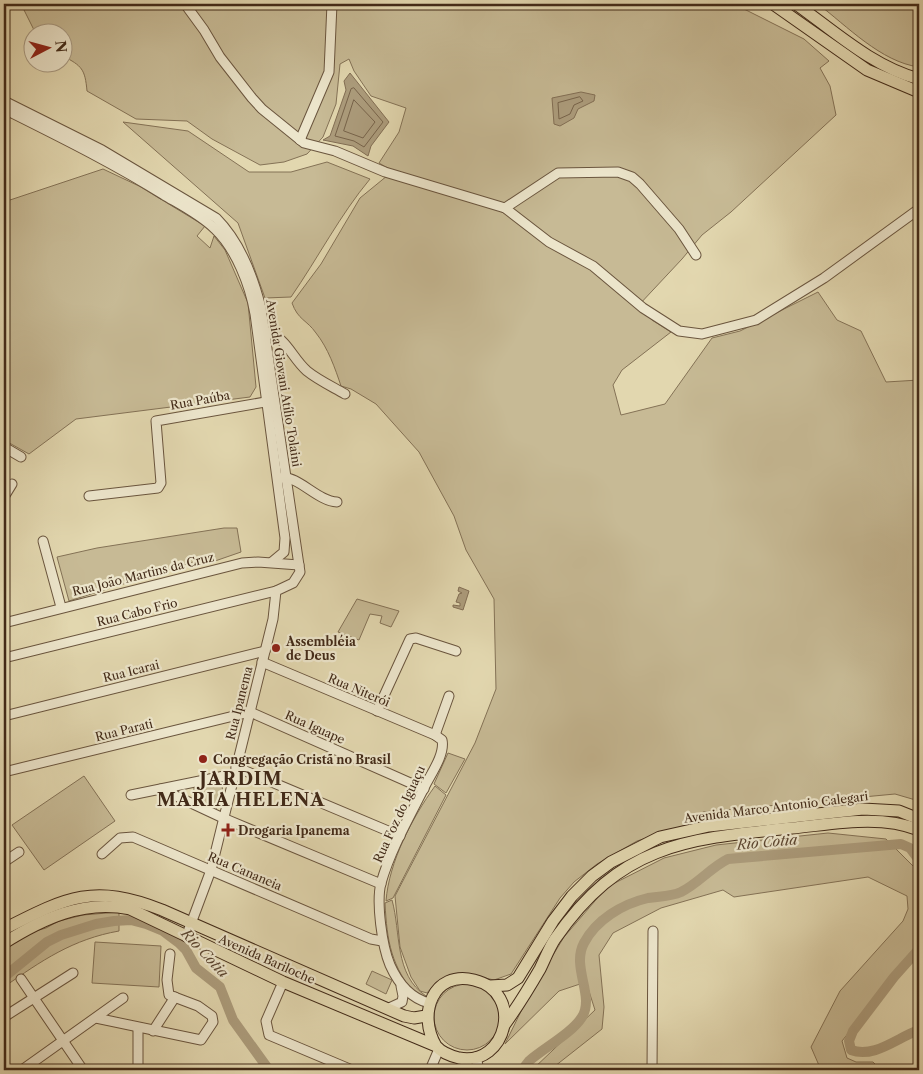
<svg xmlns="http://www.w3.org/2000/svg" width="923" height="1074" font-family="'Libre Caslon Text',serif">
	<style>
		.green { fill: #c7ba95; stroke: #847256 }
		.water { fill: #ac9c7c; stroke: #826e54 }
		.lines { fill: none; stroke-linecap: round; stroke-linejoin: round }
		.shore { stroke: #77634a; stroke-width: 1 }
		.river { stroke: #ac9c7c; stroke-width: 10 }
		.minor-casing { stroke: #6a553e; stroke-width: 11 }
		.major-casing { stroke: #422a18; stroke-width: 13 }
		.minor { stroke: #ece5cb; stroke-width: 9 }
		.major { stroke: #e2d7af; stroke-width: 11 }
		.poi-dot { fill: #8f2418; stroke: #ece5cb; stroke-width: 2 }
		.labels { text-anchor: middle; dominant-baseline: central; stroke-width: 4.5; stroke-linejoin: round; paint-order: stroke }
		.street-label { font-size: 12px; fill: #422a18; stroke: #ece5cb }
		.poi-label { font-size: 12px; font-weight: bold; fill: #422a18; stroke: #ece5cb; text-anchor: start }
		.water-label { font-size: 14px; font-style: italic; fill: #5c4631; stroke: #ece5cb }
		.district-label { font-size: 18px; font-weight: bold; letter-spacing: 1px; fill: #422a18; stroke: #ece5cb }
	</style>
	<rect width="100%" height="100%" fill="#e2d7af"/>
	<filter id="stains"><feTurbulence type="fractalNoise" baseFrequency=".004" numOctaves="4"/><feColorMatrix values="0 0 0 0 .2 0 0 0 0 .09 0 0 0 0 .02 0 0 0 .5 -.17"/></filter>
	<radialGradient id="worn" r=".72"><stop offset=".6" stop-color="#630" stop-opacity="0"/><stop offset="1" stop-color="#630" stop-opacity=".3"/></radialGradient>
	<g class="green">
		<path d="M 21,4 L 734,4 L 804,39 L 829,61 L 820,68 L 830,86 L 836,115 L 731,212 L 702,235 L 682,259 L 638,306 L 652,320 L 671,332 L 622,370 L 613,385 L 621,415 L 665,404 L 712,338 L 740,331 L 818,292 L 837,320 L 861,331 L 886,382 L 919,380 L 919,801 L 895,794 L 703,812 L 689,824 L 637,841 L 597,864 L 574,882 L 560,898 L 511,974 L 494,980 L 468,974 L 448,976 L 436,982 L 427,993 L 420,991 L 411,977 L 400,947 L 395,896 L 475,743 L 496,689 L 494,599 L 466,550 L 454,516 L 419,452 L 376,404 L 351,389 L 341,386 C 335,368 328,348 316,333 C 307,320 298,320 292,303 L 321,264 L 360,198 L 393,171 L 379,163 L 399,132 L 406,108 L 371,96 L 354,71 L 349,59 L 340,64 L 336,104 L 323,137 L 307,154 L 284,162 L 260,165 L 212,139 L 187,121 L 136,119 L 87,91 C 85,69 82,66 63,56 L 62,32 L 35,32 Z"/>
		<path d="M 818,4 L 919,4 L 919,67 C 881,62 847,26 818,4 Z"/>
		<path d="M 123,122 L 188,131 L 249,172 L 291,172 L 327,162 L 370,179 C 340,215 318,258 291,297 L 265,298 L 238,223 Z"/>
		<polygon points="103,169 139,186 205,226 197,236 210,248 214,236 225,250 248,303 256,387 250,397 76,419 29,454 4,440 4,202"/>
		<polygon points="224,528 237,528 241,552 215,561 203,559 69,601 57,557 97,548"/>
		<polygon points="357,599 399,611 391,627 380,623 382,616 370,614 359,640 338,632"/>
		<polygon points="448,753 465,759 446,793 434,784"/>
		<polygon points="84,776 115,821 44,870 12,825"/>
		<path d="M 220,780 C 224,789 224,801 216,809 L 200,805 L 193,796 L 194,788 L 201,784 Z"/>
		<path d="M 435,786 L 446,795 L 393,898 L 386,901 C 389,862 412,818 435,786 Z"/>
		<polygon points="828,833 886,839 919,872 919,945 842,1041 847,1058 856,1062 873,1062 881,1070 821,1070 811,1047 840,991 903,921 908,909 907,896 868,877 734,897 723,890 661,908 613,933 599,955 604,1007 602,1029 550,1070 532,1070 595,1010 586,982 559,991 505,1044 530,993 564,937 607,887 664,858 716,845"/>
		<path d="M 392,900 C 401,932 394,975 426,996 L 417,997 C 391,966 387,942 385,903 Z"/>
		<path d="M 119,912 L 119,931 C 73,939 41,961 4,987 L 4,949 L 25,934 L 46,928 L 59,921 L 83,915 Z"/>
		<polygon points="95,942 161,946 159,987 92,983"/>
		<polygon points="372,971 392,980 386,994 366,984"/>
		<circle cx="467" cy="1017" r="33"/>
	</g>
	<g class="water">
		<polygon points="350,73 389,122 371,146 368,156 353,146 323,140 330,136 346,90 344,81"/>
		<polygon points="581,92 595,95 594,101 578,109 574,118 560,126 554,124 552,98"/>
		<polygon points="459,587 469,591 463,610 453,607 453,605 460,606 460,603 456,602 459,594 462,593 458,591"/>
	</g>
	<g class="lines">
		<g class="shore">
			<polygon points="354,88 383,122 364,147 354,141 335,136 351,89"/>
			<polygon points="580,97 583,101 574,105 570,114 559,119 558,103"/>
			<polygon points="354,100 375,122 363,138 344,131"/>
		</g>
		<g class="river">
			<path d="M 919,949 L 894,977 L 853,1031 L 849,1041 L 851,1050 C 874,1059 898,1037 919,1030"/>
			<polyline points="4,977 47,942 61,935 96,924 114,921 131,920 146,924 163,931 179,943 186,950 196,968 220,987 233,1020 269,1070"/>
			<path d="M 522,1070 L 529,1061 C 544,1048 572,1033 582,1017 C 595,996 571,967 584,943 C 596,920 622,904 648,898 C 659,896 670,897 681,892 C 699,883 710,868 728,859 L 901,844 L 910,848 L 919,860"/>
		</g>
		<g class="minor-casing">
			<g id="minor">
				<polyline points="185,4 204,30 220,57 252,98 262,109 304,143 335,151 385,172 505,208 549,242 593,266 643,308 679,331 702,334 756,320 824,278 919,209"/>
				<path d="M 4,101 L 102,150 L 216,218 C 240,242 253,276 261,308 L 300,572 L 293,583 L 276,591 L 273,619 L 211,870 L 186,937"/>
				<path d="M 4,109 C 58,136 113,163 164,195 C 181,205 201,215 215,229 C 236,249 250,285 255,314 L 285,538 L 284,552 L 272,562"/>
				<polyline points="300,140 329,72 332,4"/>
				<polyline points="505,208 558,173 618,172 632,177 640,184 679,229 696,255"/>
				<path d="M 264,331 C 287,337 291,357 307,371 C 318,380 333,387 345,394"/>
				<polyline points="4,447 21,457"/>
				<path d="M 281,478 C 298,475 317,501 337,502"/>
				<polyline points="89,496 158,488 161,483 156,421 271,401"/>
				<polyline points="4,497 12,484"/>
				<polyline points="43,541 61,607"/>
				<polyline points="4,623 242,563 258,562 299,565"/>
				<polyline points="4,658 276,591"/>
				<path d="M 262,662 L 435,735 L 442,740 C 445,753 433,771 427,782 C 411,814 391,848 381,883 C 376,902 382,946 390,965 C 398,983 410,998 429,1003"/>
				<polyline points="377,711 410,639 416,638 456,651"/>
				<polyline points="4,716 265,651"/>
				<polyline points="435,735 449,696"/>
				<polyline points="236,767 400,836"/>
				<polyline points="4,772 250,712 424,789"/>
				<polyline points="161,789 223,818 381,884"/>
				<polyline points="131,795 234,774"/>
				<polyline points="102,854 120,838 133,837 371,939 382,941"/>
				<polyline points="4,862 19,852"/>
				<polyline points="21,979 83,1070"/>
				<polyline points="283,982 266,1021 269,1035 352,1070"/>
				<polyline points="389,1008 402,1002 403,996 401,986"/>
				<polyline points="4,1017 73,973"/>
				<polyline points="96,1018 201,1040 213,1022 212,1016 198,1006 169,995 167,980 170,954"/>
				<polyline points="153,1031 175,997"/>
				<polyline points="476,1057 479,1070"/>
				<polyline points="22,1070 123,998"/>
				<polyline points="138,1070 138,1028"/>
				<polyline points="430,1070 439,1049"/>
				<polyline points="652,1070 653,931"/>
			</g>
		</g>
		<g class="major-casing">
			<g id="major">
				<polyline points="773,4 867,70 919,92"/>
				<path d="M 796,4 C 834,31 873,67 919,79"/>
				<path d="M 4,929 C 67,897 93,883 162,910 L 404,1016 L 414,1018 L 426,1016"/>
				<path d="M 4,943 C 42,919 84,899 130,909 L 283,982 L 436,1046 C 442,1053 451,1056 459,1058 C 507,1067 525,992 474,980 C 433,970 417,1014 436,1046"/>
				<polyline points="490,986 507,985 518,978 553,921 572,896 592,876 611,862 660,837 709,826 863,809 899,811 919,819"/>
				<path d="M 505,1024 C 518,1006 529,988 540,969 C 545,959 549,948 555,939 C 621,844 685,839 792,828 C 834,824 879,814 919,830"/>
			</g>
		</g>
		<use href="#minor" class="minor"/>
		<use href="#major" class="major"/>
	</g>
	<g class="poi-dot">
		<circle cx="276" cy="648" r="5"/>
		<circle cx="203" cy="759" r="5"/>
		<path d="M225.5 822.5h5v5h5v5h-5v5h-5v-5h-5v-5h5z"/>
	</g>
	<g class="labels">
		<g class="street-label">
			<text transform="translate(284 383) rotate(81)">Avenida Giovani Atílio Tolaini</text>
			<text transform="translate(200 400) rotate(-10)">Rua Paúba</text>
			<text transform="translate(143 574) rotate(-14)">Rua João Martins da Cruz</text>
			<text transform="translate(137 612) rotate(-14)">Rua Cabo Frio</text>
			<text transform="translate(131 671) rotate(-14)">Rua Icarai</text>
			<text transform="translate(359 690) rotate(23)">Rua Niterói</text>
			<text transform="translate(239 703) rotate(-76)">Rua Ipanema</text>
			<text transform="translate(315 727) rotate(24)">Rua Iguape</text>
			<text transform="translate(124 730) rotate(-14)">Rua Parati</text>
			<text transform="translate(776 807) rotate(-7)">Avenida Marco Antonio Calegari</text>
			<text transform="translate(399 814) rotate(-65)">Rua Foz do Iguaçu</text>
			<text transform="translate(245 871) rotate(23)">Rua Cananeia</text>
			<text transform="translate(267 959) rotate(24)">Avenida Bariloche</text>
		</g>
		<g class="poi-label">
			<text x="286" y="641">Assembléia<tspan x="286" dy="14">de Deus</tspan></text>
			<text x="213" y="759">Congregação Cristã no Brasil</text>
			<text x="238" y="830">Drogaria Ipanema</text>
		</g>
		<g class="water-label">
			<text transform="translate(767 842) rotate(-5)">Rio Cotia</text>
			<text transform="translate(205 953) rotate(47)">Rio Cotia</text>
		</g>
		<g class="district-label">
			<text x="241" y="779">JARDIM<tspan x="241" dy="21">MARIA HELENA</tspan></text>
		</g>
	</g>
	<rect width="923" height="1074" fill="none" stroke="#e2d7af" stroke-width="20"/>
	<rect x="5" y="5" width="913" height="1064" fill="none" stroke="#422a18" stroke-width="2.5"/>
	<rect x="10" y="10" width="903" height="1054" fill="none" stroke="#422a18"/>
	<g transform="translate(48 48) rotate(84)"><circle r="24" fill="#ece5cb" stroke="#a89a83"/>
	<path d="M0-4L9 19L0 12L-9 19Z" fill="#8f2418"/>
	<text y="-8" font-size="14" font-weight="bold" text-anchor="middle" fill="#422a18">N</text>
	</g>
	<rect width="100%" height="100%" filter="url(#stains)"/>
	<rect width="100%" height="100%" fill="url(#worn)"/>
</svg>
